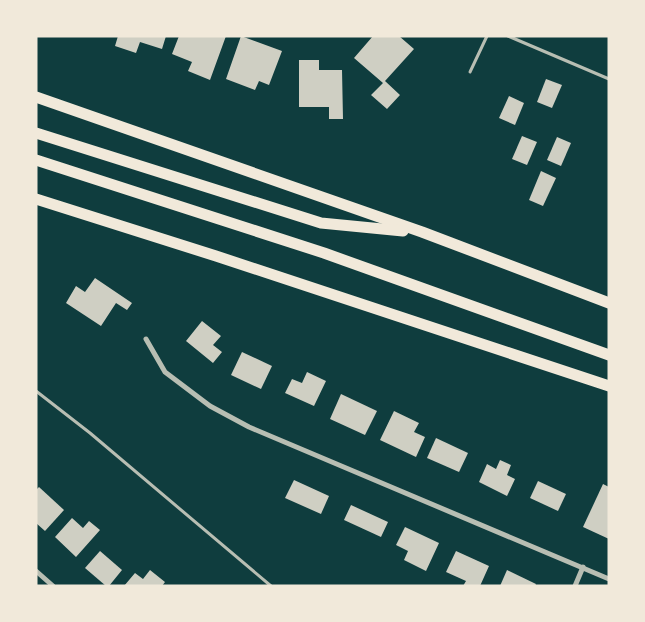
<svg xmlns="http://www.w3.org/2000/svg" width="645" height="622" font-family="'Space Grotesk',sans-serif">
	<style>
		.building { fill: #cfcfc3 }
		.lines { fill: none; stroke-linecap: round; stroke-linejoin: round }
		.service { stroke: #b8beb3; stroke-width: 3 }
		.minor { stroke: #b8beb3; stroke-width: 5 }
		.motorway { stroke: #f1e9da; stroke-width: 11 }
	</style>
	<rect width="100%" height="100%" fill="#0f3d3e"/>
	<g class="building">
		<polygon points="118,36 166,36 162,49 140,42 136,53 115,46"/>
		<polygon points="179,36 226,36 210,80 188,71 192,62 172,54"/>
		<polygon points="241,36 282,51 269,85 259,81 255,90 226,79"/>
		<polygon points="373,36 399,36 414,49 385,81 400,95 387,109 371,95 383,83 354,58"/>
		<polygon points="299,60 319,60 319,70 342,70 343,119 329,119 329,107 299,107"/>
		<polygon points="546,79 562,85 552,108 537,102"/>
		<polygon points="509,96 524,103 515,125 499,118"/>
		<polygon points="522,136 537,142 527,165 512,159"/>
		<polygon points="557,137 571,143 561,166 547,160"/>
		<polygon points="541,171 556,178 543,206 529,200"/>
		<polygon points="95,278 132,303 127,310 116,303 101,326 66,303 76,286 85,292"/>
		<polygon points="202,321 221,336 213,345 222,352 213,363 186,341"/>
		<polygon points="242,352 272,366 261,389 231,375"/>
		<polygon points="307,372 326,381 314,406 285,393 292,379 302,383"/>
		<polygon points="341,394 377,411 365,435 330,419"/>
		<polygon points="394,411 419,423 414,432 425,437 416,457 380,440"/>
		<polygon points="436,438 468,453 459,472 427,458"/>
		<polygon points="500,460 511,465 507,475 515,479 507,496 479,482 487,464 496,469"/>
		<polygon points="294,480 329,496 321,514 285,498"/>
		<polygon points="538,481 566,494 558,511 530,498"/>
		<polygon points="603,484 609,487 609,539 583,527"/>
		<polygon points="39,487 64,510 45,531 36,523 36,490"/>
		<polygon points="351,505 388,522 381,537 344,520"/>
		<polygon points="72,518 83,528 89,521 100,530 76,557 55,537"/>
		<polygon points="405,527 439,543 426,571 404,560 408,551 396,545"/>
		<polygon points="100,551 122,570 109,586 106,586 85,568"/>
		<polygon points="456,551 489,566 480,586 463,586 466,581 446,572"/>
		<polygon points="150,570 165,582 162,586 124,586 135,573 143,579"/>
		<polygon points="507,570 536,584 535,586 500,586"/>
	</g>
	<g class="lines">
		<g class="service">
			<polyline points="508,36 609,79"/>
			<polyline points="470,72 487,36"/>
			<polyline points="36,391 90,433 271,586"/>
		</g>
		<g class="minor">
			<polyline points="146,339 165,372 210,406 249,427 609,579"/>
			<polyline points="36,571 53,586"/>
			<polyline points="575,586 583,567"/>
		</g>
		<g class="motorway">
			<polyline points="36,97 422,232 609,303"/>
			<polyline points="36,133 321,223 403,231"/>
			<polyline points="36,160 324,253 609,355"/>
			<polyline points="36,199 216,256 609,386"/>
		</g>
	</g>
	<rect width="645" height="622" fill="none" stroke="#f1e9da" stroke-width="75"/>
</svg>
